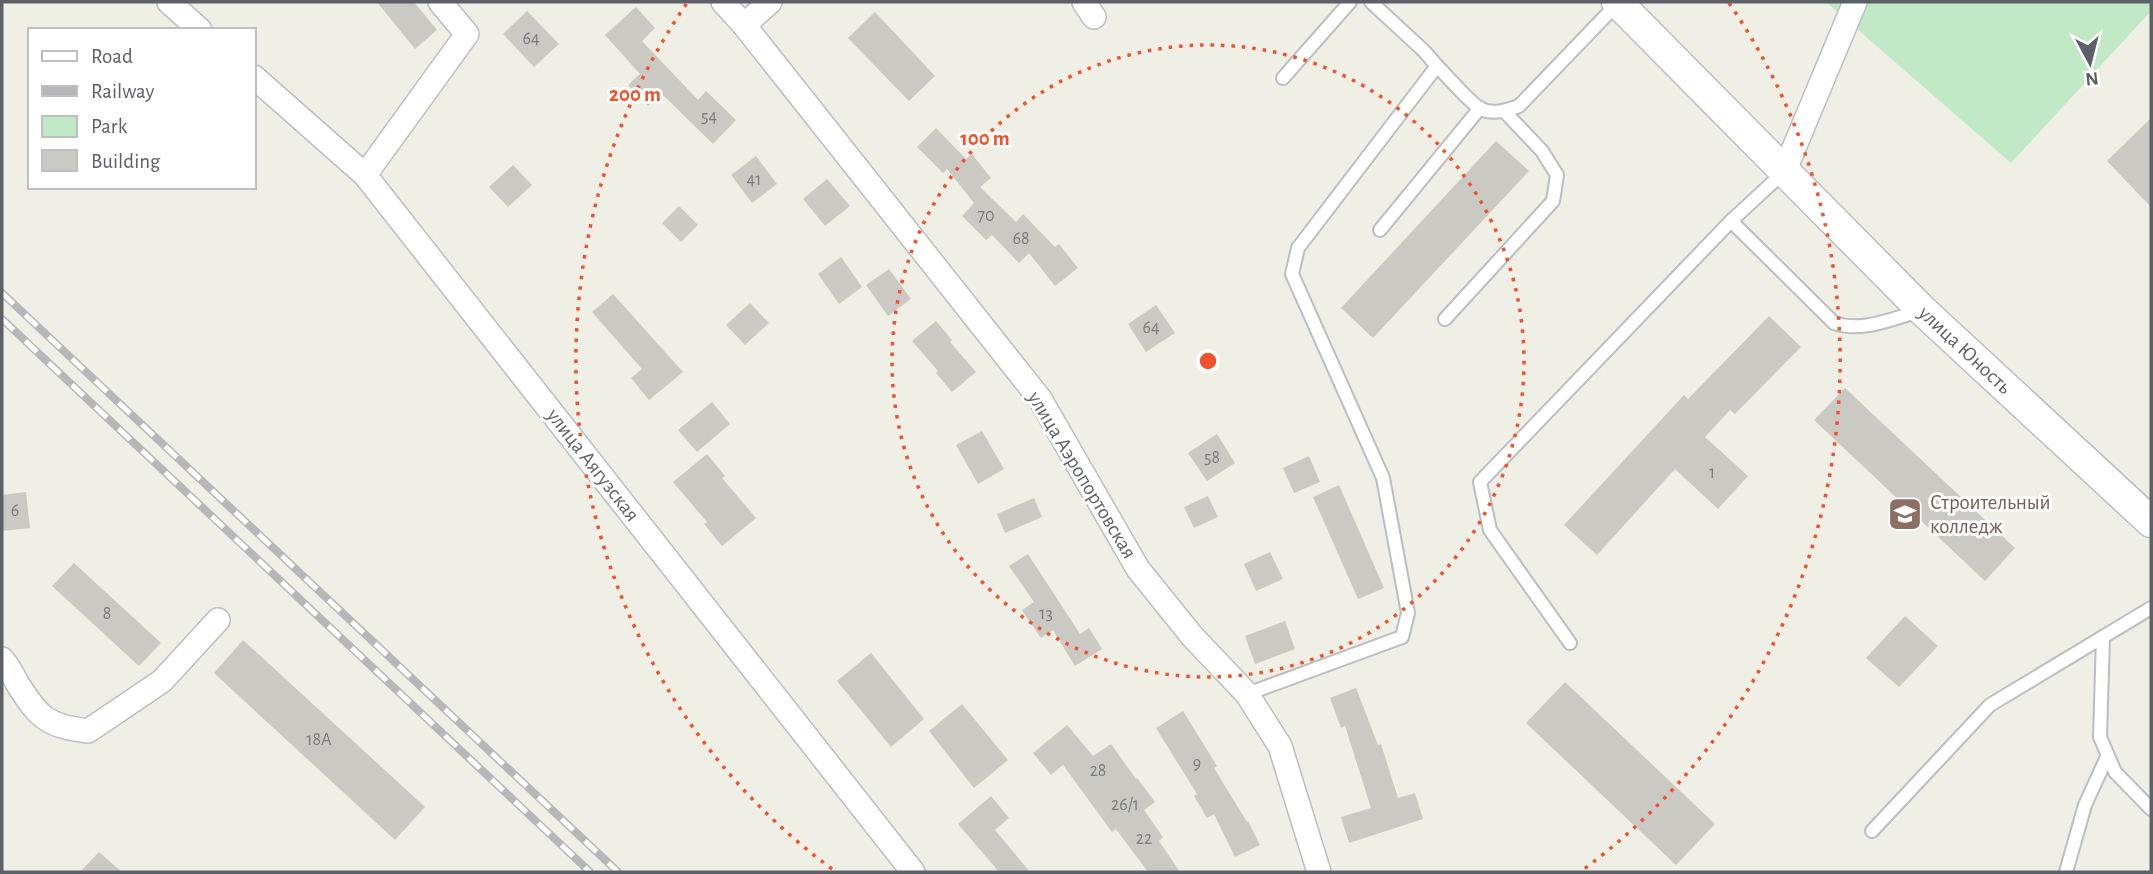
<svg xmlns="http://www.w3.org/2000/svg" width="2153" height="874" font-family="'Alegreya Sans',sans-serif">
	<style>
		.green { fill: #c1e9c6 }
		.building { fill: #cbc9c3 }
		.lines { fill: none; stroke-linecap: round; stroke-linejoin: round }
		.service-casing { stroke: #babdc2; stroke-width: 16 }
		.minor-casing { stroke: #babdc2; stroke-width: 26 }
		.tertiary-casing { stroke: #babdc2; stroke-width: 33 }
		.service { stroke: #fff; stroke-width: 12 }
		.minor { stroke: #fff; stroke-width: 23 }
		.tertiary { stroke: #fff; stroke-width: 30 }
		.rail-casing { stroke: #b6b7b8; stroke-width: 8 }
		.rail { stroke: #fff; stroke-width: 5; stroke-dasharray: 16; stroke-linecap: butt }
		.ring { fill: none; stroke: #f1512b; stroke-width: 3.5; stroke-dasharray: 3.5 7 }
		.labels { text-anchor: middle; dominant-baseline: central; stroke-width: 6; stroke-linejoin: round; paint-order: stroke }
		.number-label { font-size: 18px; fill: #787a7e }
		.street-label { font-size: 21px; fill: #5d6067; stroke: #fff }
		.education-label { font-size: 21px; fill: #785e54; stroke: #fff; text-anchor: start }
		.centre { fill: #f1512b; stroke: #fff; stroke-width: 3.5 }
		.ring-label { font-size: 21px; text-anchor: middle; font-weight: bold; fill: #f1512b; stroke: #fff; stroke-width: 6; stroke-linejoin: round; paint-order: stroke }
	</style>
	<rect width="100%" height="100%" fill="#f0efe6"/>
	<polygon class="green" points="1826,2 2151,2 2151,11 2011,163"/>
	<g class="building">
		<polygon points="377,2 414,2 437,30 415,49"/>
		<polygon points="636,7 655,28 642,41 698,100 706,91 736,120 713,144 661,93 648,106 628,85 640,74 605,35"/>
		<polygon points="527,11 559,44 534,67 503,34"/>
		<polygon points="875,12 935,76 909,101 848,38"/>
		<polygon points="2151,118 2151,207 2107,161"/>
		<polygon points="936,128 966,159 972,154 991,178 980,187 1016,222 1023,214 1055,247 1059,244 1078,268 1055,286 1029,253 1019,263 992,235 986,240 962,216 974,203 947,169 943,173 917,147"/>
		<polygon points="1496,141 1529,171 1373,338 1341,308"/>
		<polygon points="756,156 777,184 752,203 731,175"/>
		<polygon points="513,165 532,185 508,207 489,187"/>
		<polygon points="827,179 850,206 825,226 803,199"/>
		<polygon points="679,206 698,225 681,242 662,223"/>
		<polygon points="841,257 862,287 839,304 818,274"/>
		<polygon points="889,269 911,299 888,316 866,285"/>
		<polygon points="613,294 683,372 649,400 631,378 642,369 592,312"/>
		<polygon points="750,303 769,323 745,345 726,325"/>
		<polygon points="1156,305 1175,333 1146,352 1128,324"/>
		<polygon points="1769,316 1801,347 1735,414 1730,410 1705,437 1748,476 1718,509 1675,469 1597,555 1564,525 1684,395 1688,399"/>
		<polygon points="936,321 952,340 950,342 976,372 952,392 936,373 938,371 912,341"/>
		<polygon points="1845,388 2015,548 1985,581 1814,420"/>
		<polygon points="712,402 730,424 697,452 678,430"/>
		<polygon points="982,431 1004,469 978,484 956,445"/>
		<polygon points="1217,434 1235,463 1207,481 1188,453"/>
		<polygon points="707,454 725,476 722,478 756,518 722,546 704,524 707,522 673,482"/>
		<polygon points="1309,456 1320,482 1294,493 1283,468"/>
		<polygon points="1339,485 1384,588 1358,599 1313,497"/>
		<polygon points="26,492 30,528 2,531 2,495"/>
		<polygon points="1208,496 1218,517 1194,528 1184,507"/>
		<polygon points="1034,498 1042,517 1005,533 997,514"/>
		<polygon points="1270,552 1283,579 1256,591 1244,564"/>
		<polygon points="1028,554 1080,634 1089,628 1102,649 1075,666 1053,630 1041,638 1022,610 1034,602 1009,566"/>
		<polygon points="74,563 161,643 139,666 52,586"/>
		<polygon points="1905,616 1938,646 1899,687 1866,658"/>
		<polygon points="1285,621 1295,649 1255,664 1245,636"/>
		<polygon points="243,640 425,807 395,840 214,673"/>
		<polygon points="871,653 924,719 891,747 837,681"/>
		<polygon points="1565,682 1715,824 1676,865 1526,723"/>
		<polygon points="1356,688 1378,745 1381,744 1398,798 1415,793 1423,819 1349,843 1341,817 1371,808 1345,726 1341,728 1330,698"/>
		<polygon points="962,704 1008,760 974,788 929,731"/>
		<polygon points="1183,711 1217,766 1214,768 1247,822 1248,821 1260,845 1235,857 1214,814 1207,818 1194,796 1197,794 1156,728"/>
		<polygon points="1067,725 1093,756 1111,744 1136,779 1137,778 1155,802 1144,810 1163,837 1159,841 1180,872 1148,872 1116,829 1112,832 1063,765 1051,775 1033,753"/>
		<polygon points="991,796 1009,818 995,830 1030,872 999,872 958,824"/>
		<polygon points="99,852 122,872 80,872"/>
	</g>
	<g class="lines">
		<g class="service-casing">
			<g id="service">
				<path d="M 1437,66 C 1448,77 1470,103 1481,109 C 1494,115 1507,110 1519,106 L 1618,3"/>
				<polyline points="1283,78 1350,2"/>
				<path d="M 1731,221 L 1834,323 C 1863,333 1892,318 1921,311"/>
				<polyline points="1380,230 1480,108"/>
				<polyline points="1445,319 1553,201 1557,175 1542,151 1504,111"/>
				<polyline points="2103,637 2100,737 2115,772 2151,809"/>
				<polyline points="1570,643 1490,530 1480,482 1731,221 1784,172"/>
				<polyline points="1247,694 1402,637 1408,613 1383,478 1292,274 1298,248 1437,66 1424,51 1371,2"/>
				<polyline points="1872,831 1990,705 2151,608"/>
				<polyline points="2066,872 2085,805 2107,757"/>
			</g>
		</g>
		<g class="minor-casing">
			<g id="minor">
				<polyline points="169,2 200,30"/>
				<polyline points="723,2 744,25 1040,399 1138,569 1192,636 1247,694 1280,746 1319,872"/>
				<polyline points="1084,2 1094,17"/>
				<polyline points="744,25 770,2"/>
				<polyline points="254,77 365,175 913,872"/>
				<polyline points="1784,172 1855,2"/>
				<polyline points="365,175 467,34 440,2"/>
				<path d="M 2,659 C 8,666 13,675 17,683 C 39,718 47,726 88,731 L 162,681 L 218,620"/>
			</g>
		</g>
		<g class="tertiary-casing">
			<polyline id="tertiary" points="1617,2 1922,310 2151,522"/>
		</g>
		<use href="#service" class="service"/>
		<use href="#minor" class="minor"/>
		<use href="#tertiary" class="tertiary"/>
		<g class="rail-casing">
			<g id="rail">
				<polyline points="2,293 618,872"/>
				<polyline points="2,319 590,872"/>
			</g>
		</g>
		<use href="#rail" class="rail"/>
	</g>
	<g class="ring">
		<circle cx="1208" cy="361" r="316"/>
		<path d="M832 869A632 632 0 0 1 687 3M1729 3A632 632 0 0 1 1584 869"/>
	</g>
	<defs>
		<g id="university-square" transform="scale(1.75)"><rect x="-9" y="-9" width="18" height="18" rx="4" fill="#8d6e63" stroke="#fff"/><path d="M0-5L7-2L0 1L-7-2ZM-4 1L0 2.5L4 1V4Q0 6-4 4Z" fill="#fff"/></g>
	</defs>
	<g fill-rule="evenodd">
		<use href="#university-square" x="1905" y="514"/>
	</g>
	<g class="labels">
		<g class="number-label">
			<text x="531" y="39">64</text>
			<text x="709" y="117">54</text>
			<text x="754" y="180">41</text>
			<text x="986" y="216">70</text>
			<text x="1021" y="239">68</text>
			<text x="1151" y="328">64</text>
			<text x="1212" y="458">58</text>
			<text x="1712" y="473">1</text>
			<text x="15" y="511">6</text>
			<text x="107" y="614">8</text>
			<text x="1046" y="614">13</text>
			<text x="319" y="740">18А</text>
			<text x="1197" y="764">9</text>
			<text x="1098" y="771">28</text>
			<text x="1125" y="805">26/1</text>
			<text x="1144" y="839">22</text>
		</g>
		<g class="street-label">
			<text transform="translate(1965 350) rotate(43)">улица Юность</text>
			<text transform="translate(593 465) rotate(52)">улица Аягузская</text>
			<text transform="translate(1082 475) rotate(59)">улица Аэропортовская</text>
		</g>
		<g class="education-label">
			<text x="1930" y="502">Строительный<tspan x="1930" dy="24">колледж</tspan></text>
		</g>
	</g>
	<circle cx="1208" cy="361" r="10" class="centre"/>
	<g class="ring-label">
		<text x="635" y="101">200 m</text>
		<text x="985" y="145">100 m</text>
	</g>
	<rect width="2153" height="874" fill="none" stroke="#5d6067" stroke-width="7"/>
	<rect x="28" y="28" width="228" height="161" fill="#ffffff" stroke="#bebfc2" stroke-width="2"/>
	<rect x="42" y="51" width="35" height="10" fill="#ffffff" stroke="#bebfc2" stroke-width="2"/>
	<text x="91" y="63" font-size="21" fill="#5d6067">Road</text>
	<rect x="42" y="86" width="35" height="10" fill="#b6b7b8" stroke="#bebfc2" stroke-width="2"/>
	<text x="91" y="98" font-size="21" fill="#5d6067">Railway</text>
	<rect x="42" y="116" width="35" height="21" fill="#c1e9c6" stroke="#bebfc2" stroke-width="2"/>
	<text x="91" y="133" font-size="21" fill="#5d6067">Park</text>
	<rect x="42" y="150" width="35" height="21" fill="#cbc9c3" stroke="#bebfc2" stroke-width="2"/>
	<text x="91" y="168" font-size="21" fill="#5d6067">Building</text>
	<g transform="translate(2090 63) rotate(173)" stroke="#ffffff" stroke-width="5" paint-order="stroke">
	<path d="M0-5L12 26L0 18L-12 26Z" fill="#5d6067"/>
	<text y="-10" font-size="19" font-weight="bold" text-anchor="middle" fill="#5d6067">N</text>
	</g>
</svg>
